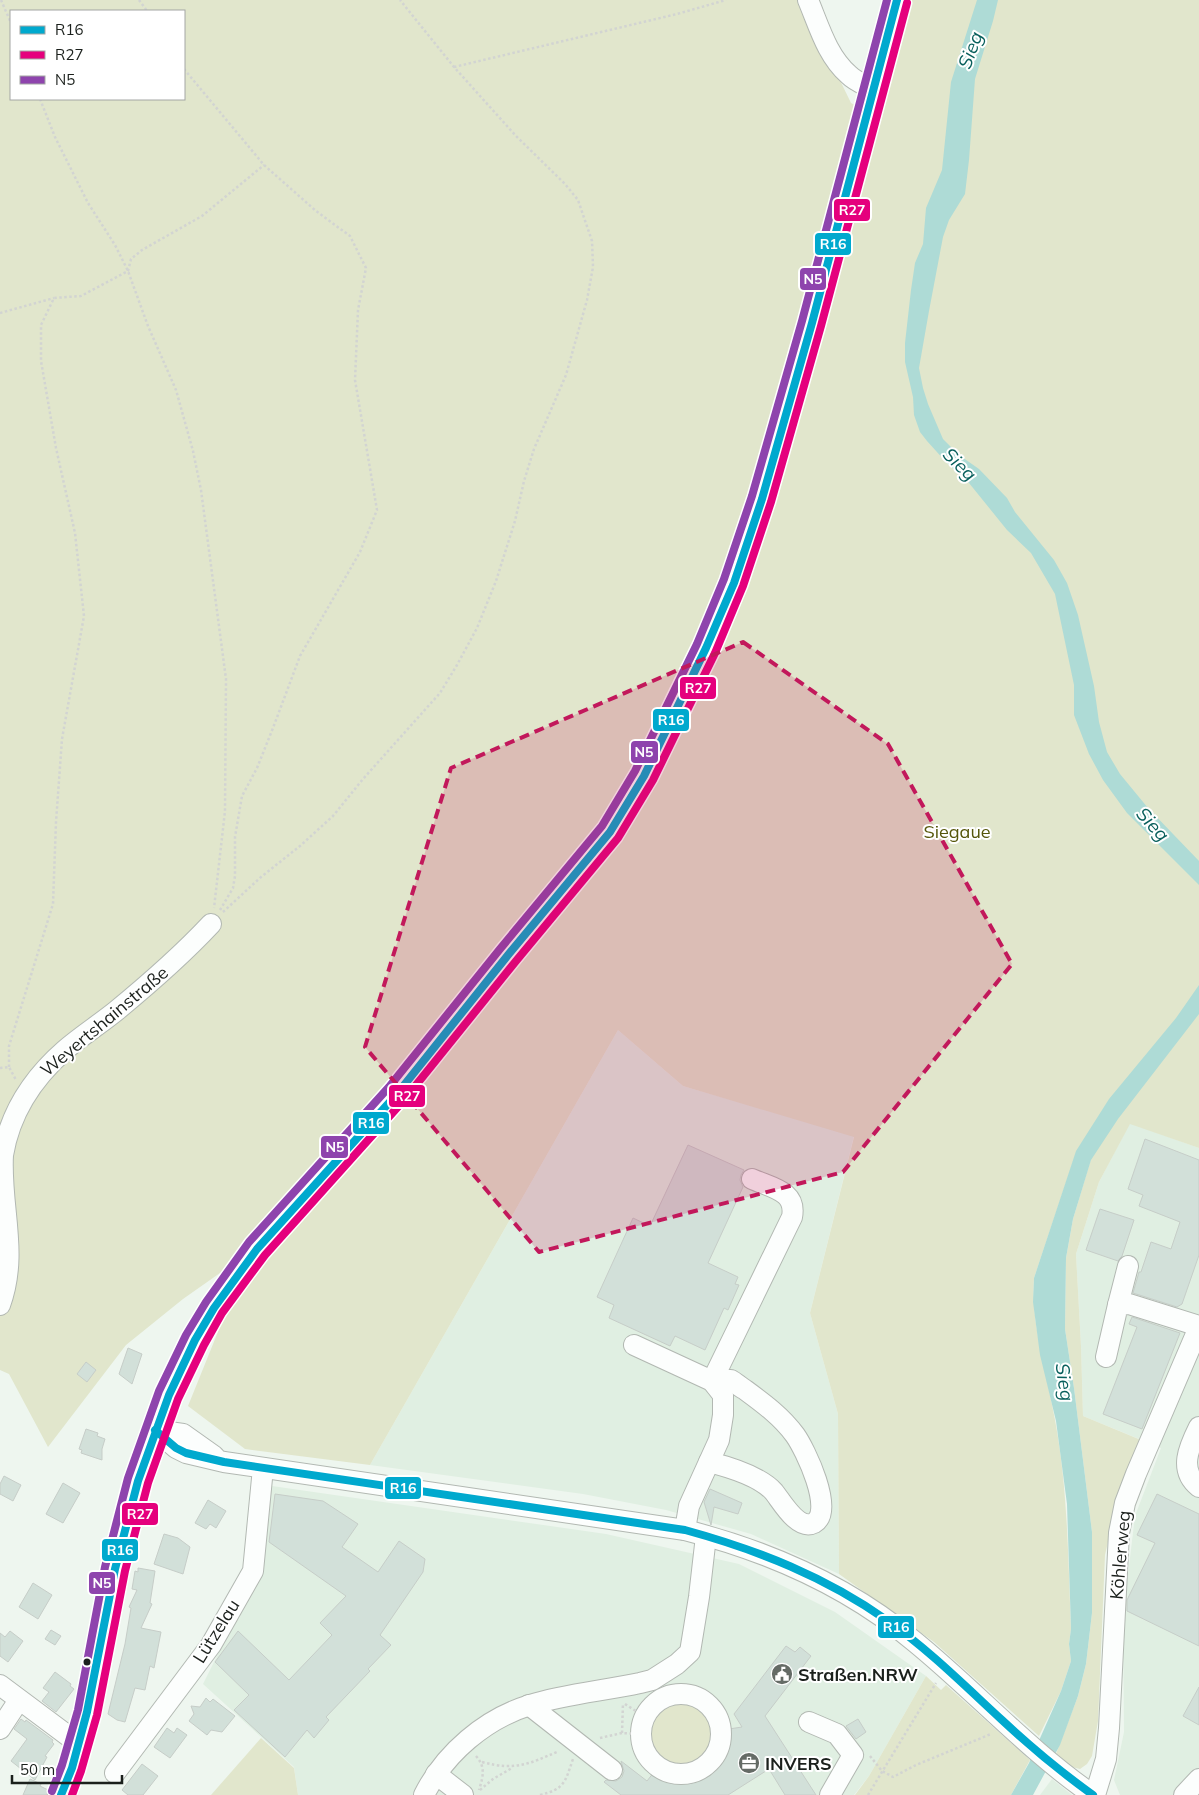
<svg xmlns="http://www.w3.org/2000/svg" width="1199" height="1795" font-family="Mulish,sans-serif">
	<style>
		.built { fill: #e0efe2 }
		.green { fill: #e1e6cc; fill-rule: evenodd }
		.water { fill: #aedbd6 }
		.building { fill: #d2e0d9; stroke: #c6cdc8 }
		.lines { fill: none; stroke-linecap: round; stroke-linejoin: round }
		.minor-casing { stroke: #b2b8b2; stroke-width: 22 }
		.major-casing { stroke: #b2b8b2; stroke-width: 28 }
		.path { stroke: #d2d4d2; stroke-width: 2.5; stroke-dasharray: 2.5 2.5; stroke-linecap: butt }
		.minor { stroke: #fcfefd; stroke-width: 20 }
		.major { stroke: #fcfefd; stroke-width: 25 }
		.bus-1-casing { stroke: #fff; stroke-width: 11 }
		.bus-2-casing { stroke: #fff; stroke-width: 11 }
		.bus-3-casing { stroke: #fff; stroke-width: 11 }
		.bus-1 { stroke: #00a9ce; stroke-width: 8 }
		.bus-2 { stroke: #e5007d; stroke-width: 8 }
		.bus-3 { stroke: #8e44ad; stroke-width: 8 }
		.marked { fill: #c2185b; fill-opacity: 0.2; stroke: #c2185b; stroke-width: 4; stroke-dasharray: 10 6; stroke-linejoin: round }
		.bus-dot { fill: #1b201c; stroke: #fff; stroke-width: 2 }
		.labels { text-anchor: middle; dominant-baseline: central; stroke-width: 4; stroke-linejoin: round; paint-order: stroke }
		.park-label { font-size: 18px; fill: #55560a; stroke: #fff }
		.street-label { font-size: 18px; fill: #1b201c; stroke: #fff }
		.poi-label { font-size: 18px; font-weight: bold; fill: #1b201c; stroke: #fff; text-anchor: start }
		.water-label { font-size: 19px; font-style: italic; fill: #085f5c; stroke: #fff }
		.line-badge { stroke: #fff; stroke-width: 2 }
		.badge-label { font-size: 14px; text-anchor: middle; font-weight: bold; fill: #fff }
	</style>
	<rect width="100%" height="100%" fill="#eef6ef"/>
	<g class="built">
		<polygon points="618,1030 683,1086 854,1136 810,1313 838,1414 839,1574 751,1534 666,1510 583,1494 370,1465"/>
		<polygon points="1130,1123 1199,1148 1199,1795 1120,1795 1114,1780 1124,1732 1123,1616 1135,1516 1161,1448 1083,1416 1081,1346 1076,1254 1099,1182"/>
		<polygon points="265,1485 606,1534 739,1564 835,1612 926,1676 869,1776 854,1795 298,1795 294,1767 203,1684 260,1570"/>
		<polygon points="1052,1779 1072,1795 1040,1795"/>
	</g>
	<g class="green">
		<path d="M 0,0 L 801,0 L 851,103 L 878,117 L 910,0 L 1199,0 L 1199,1148 L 1130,1124 L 1099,1182 L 1076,1254 L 1081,1346 L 1083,1416 L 1141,1440 L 1119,1493 L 1105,1555 L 1098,1721 L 1092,1756 L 1087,1764 L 1080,1769 L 1068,1766 L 1056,1754 L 1078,1696 L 1086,1664 L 1092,1613 L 1092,1532 L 1074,1388 L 1065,1329 L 1066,1258 L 1073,1219 L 1091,1159 L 1076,1153 L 1034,1278 C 1031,1327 1047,1373 1055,1420 C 1068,1489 1068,1559 1071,1629 L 1069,1644 L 1071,1661 L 1061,1691 L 1039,1736 L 934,1642 L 839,1574 L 838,1414 L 810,1313 L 854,1137 L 683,1086 L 618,1030 L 370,1465 L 245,1449 L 188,1406 L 228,1307 L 220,1273 L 183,1299 L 126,1345 L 48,1447 L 9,1374 L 0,1370 ZM 11,11 L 184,11 L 184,99 L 11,99 Z"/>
		<polygon points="926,1676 941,1690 946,1685 1030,1760 1011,1795 855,1795 869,1776"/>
		<path d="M 679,1699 C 688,1701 700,1703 707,1710 C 709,1712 711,1717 713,1720 C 724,1745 700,1773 673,1766 C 665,1764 656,1760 651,1753 C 648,1749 647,1744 646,1739 C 642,1718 661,1704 679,1699 Z"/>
		<polygon points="261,1738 294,1768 298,1795 211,1795"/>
	</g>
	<g class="water">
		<polygon points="977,0 998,0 993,21 975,79 969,160 965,194 949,220 943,237 929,311 919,368 923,388 928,404 943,439 959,455 979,469 1007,498 1015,512 1054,560 1067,583 1078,615 1094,686 1099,722 1107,752 1120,774 1148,808 1199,861 1199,885 1127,813 1103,780 1089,754 1074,715 1074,685 1055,594 1031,553 1007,530 969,483 946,462 927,441 920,432 914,415 913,397 905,362 905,343 911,290 915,263 923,244 926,208 942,170 951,82"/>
		<polygon points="1199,985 1199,1014 1118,1119 1091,1160 1073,1219 1066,1258 1065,1329 1074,1388 1092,1532 1092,1613 1086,1664 1078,1696 1060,1745 1033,1795 1011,1795 1029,1763 1061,1691 1071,1661 1069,1644 1071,1629 1067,1504 1056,1421 1040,1355 1033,1302 1034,1278 1076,1151 1109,1099 1176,1018"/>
	</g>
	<g class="building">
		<polygon points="1145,1139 1199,1160 1199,1255 1182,1304 1177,1307 1133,1293 1139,1272 1141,1272 1151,1242 1171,1249 1180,1222 1139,1206 1143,1195 1128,1189"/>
		<polygon points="688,1145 744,1170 741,1175 740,1180 743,1187 708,1263 738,1277 735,1284 739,1285 728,1310 724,1308 705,1350 675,1336 670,1346 609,1318 614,1305 597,1297 633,1218 650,1226"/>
		<polygon points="1100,1209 1134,1220 1122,1256 1118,1261 1086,1250"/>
		<polygon points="1132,1317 1180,1333 1142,1429 1103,1414 1137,1327 1129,1324"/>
		<polygon points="128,1348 142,1354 132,1384 119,1374"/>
		<polygon points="86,1362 96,1370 87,1382 77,1374"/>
		<polygon points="86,1429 98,1433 97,1436 105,1439 102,1449 102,1460 81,1453 82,1450 79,1449"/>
		<polygon points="4,1476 21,1485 13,1501 0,1494 0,1484"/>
		<polygon points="63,1483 80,1493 63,1523 46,1514"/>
		<polygon points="710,1489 742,1503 738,1514 714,1507 711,1525 704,1502"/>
		<polygon points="275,1494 323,1501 358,1524 342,1547 378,1572 399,1541 425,1559 423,1572 380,1635 391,1645 368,1669 370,1671 326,1717 329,1720 314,1738 307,1730 285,1757 234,1710 249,1695 215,1662 238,1631 289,1680 332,1635 320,1623 346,1596 269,1542"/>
		<polygon points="1157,1494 1199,1514 1199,1646 1127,1611 1127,1600 1155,1543 1137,1535"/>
		<polygon points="208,1500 226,1511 216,1528 210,1524 206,1529 195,1523"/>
		<polygon points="164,1534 178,1538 190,1547 183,1574 154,1564"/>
		<polygon points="138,1568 155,1571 150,1603 152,1604 141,1628 161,1632 154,1668 150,1666 145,1690 135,1688 125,1722 117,1720 108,1714 125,1644 131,1608 129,1607 137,1590 132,1589 135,1571 138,1572"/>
		<polygon points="33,1583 52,1595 38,1619 19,1607"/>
		<polygon points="51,1630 61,1636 55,1645 45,1639"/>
		<polygon points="10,1631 23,1641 8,1662 0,1656 0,1633 5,1637"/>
		<polygon points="786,1646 795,1652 800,1647 811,1656 765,1716 816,1795 785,1795 769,1769 728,1795 621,1795 604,1782 606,1780 616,1781 622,1777 624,1771 621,1761 647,1781 654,1772 674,1783 692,1783 715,1771 721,1765 728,1750 729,1729 742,1727 734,1714"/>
		<polygon points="55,1672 71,1684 70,1686 74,1689 56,1712 42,1701 49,1692 43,1688"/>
		<polygon points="1199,1687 1199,1725 1183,1716"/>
		<polygon points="206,1698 210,1702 213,1699 235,1716 222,1732 211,1730 207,1735 189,1721 194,1714 191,1706 200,1707"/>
		<polygon points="21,1719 25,1722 26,1720 53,1740 52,1742 54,1744 45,1756 47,1757 35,1780 11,1761 27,1739 14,1729"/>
		<polygon points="858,1719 866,1732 856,1739 846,1726"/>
		<polygon points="167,1728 174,1733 177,1728 187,1735 170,1758 154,1747"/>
		<polygon points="142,1764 158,1776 143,1795 128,1795 122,1790"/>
		<polygon points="30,1779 41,1784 40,1786 48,1790 47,1795 23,1795"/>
	</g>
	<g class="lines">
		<g class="minor-casing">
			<g id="minor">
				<path d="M 808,0 C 819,26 827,56 849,75 C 855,81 865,85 872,89"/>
				<path d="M 0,1305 C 19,1253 0,1207 3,1155 C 10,1113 33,1078 65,1050 C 81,1036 100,1024 116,1011 C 150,983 182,955 211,924"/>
				<polyline points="1118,1305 1128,1266"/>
				<polyline points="634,1345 712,1381 723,1395 723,1415 719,1440 689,1506 685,1530"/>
				<polyline points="1106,1357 1118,1305 1129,1304 1199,1326"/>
				<path d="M 1199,1427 C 1189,1447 1178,1470 1199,1487"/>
				<path d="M 155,1430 L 176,1448 L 186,1453 L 224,1462 L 685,1530 C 768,1551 848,1586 915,1642 C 975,1691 1029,1751 1093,1795"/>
				<polyline points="155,1430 183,1434 214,1456"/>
				<path d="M 709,1462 C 729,1467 760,1476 774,1492 C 782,1502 798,1531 814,1523 C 835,1511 805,1449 795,1435 C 781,1416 763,1403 744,1389 C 740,1387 735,1382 731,1380 C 726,1379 717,1381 712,1381 L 792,1217 C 797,1191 772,1188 752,1179"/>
				<polyline points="0,1685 79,1744"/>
				<circle cx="681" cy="1734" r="40"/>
				<polyline points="529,1705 612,1770"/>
				<polyline points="809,1722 837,1734 853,1755 830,1795"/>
				<polyline points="0,1729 19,1700"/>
				<polyline points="115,1773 211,1645 253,1571 263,1468"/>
				<polyline points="436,1774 463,1795"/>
				<path d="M 424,1795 C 445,1753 485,1719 530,1705 C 565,1694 603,1691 640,1683 L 652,1680 L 677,1664 L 690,1652 L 699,1597 L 706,1536"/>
				<polyline points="1095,1795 1106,1759 1109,1728 1119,1533 1125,1503 1136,1474 1199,1327"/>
				<polyline points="1184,1795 1199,1779"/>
			</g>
		</g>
		<g class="major-casing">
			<path id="major" d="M 61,1795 C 92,1724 99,1645 115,1569 C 133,1490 156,1411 195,1340 C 242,1252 315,1186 380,1113 C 425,1062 465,1007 508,955 C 534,924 561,894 586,862 C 597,849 608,836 617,822 C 643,782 662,739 683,696 C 703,654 724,611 740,566 C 756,522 768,476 781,431 C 824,288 857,143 897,0"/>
		</g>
		<g class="path">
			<polyline points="1,0 11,23"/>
			<polyline points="139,0 147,11"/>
			<polyline points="454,67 677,14 726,0"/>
			<polyline points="184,69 264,165 316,211 350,236 366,268 358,310 355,380 377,510 360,552 300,656 273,728 257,768 242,796 235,837 235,876 233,888 220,910"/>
			<polyline points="40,99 55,137 88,203 115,245 128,271 148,326 176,390 193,451 201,490 226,679 225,811 214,908"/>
			<polyline points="0,313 54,298"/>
			<polyline points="223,912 261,877 300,846 333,816 363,779 440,693 457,665 477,628 496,581 515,521 524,481 534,449 566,375 587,300 593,267 592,241 578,200 565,184 516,136 454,67 400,0"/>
			<polyline points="9,1067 9,1046 53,904 56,822 62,739 84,616 75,533 56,448 41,361 41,325 54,298 81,296 128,271 131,259 142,250 202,216 264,165"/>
			<polyline points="0,1068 9,1067 16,1080"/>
			<polyline points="625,1704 645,1717"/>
			<polyline points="622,1733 623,1703"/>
			<polyline points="600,1738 622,1733 641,1734"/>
			<path d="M 476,1756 C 486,1767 483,1777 479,1790"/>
			<polyline points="870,1756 882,1771 893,1777 916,1765 991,1734"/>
			<path d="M 482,1762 C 515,1771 529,1764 559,1751"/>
			<polyline points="480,1790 493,1779 512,1768"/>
			<path d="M 540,1795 C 565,1789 565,1782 573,1759"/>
			<polyline points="868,1795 936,1683"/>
		</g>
		<use href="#minor" class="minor"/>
		<use href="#major" class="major"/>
		<g class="bus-1-casing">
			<g id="bus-1">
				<path d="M 155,1430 L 176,1448 L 186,1453 L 224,1462 L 685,1530 C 758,1550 826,1577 888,1621 C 929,1650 965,1686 1002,1720 C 1031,1747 1061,1772 1093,1795"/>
				<polyline points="61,1795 72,1768 87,1712 115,1569 138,1481 169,1395 195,1340 214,1308 257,1249 397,1094 508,955 610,832 644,776 706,648 734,583 762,499 812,323 897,0"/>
			</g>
		</g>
		<g class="bus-2-casing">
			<polyline id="bus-2" points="72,1795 81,1771 97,1715 125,1571 148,1483 178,1399 204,1345 222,1313 265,1255 404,1100 516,961 618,838 653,780 715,653 743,586 771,502 821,326 907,3"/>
		</g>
		<g class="bus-3-casing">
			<polyline id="bus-3" points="52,1791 62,1765 78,1710 105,1567 128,1478 159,1391 186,1335 206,1302 249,1242 389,1087 500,949 602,826 635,771 697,644 724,579 752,496 802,321 887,0"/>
		</g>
		<use href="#bus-1" class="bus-1"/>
		<use href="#bus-2" class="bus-2"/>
		<use href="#bus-3" class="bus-3"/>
	</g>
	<path class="marked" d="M 743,642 L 888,744 L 1012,964 L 843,1172 L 539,1252 L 365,1047 L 451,768 Z"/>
	<defs>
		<g id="civic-disc" transform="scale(1.125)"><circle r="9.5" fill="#656b66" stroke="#fff"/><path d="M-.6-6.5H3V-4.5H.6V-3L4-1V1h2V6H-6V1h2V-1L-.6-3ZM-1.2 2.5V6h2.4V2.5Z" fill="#fff"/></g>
		<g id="office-disc" transform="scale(1.125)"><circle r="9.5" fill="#656b66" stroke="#fff"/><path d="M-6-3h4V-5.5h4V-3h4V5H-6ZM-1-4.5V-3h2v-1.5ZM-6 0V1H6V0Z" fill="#fff"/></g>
	</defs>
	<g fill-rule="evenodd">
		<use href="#civic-disc" x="782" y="1674"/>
		<use href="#office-disc" x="749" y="1763"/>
	</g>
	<circle class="bus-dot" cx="87" cy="1662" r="4.5"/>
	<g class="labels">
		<g class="park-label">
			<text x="957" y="831">Siegaue</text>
		</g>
		<g class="street-label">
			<text transform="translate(104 1021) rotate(-40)">Weyertshainstraße</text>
			<text transform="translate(1120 1555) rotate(-85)">Köhlerweg</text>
			<text transform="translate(216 1631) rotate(-58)">Lützelau</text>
		</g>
		<g class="poi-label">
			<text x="798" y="1674">Straßen.NRW</text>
			<text x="765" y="1763">INVERS</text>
		</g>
		<g class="water-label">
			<text transform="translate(970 50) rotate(-69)">Sieg</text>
			<text transform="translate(960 464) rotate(44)">Sieg</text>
			<text transform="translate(1153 824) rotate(48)">Sieg</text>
			<text transform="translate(1065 1382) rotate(82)">Sieg</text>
		</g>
	</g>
	<g class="line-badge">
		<rect x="833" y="198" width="38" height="24" rx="5" fill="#e5007d"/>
		<rect x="814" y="232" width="38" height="24" rx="5" fill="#00a9ce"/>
		<rect x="799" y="267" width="28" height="24" rx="5" fill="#8e44ad"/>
		<rect x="679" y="676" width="38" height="24" rx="5" fill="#e5007d"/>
		<rect x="652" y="708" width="38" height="24" rx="5" fill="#00a9ce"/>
		<rect x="630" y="740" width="29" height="24" rx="5" fill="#8e44ad"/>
		<rect x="388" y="1084" width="38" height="24" rx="5" fill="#e5007d"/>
		<rect x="352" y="1111" width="38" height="24" rx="5" fill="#00a9ce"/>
		<rect x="320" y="1135" width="29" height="24" rx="5" fill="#8e44ad"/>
		<rect x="384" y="1476" width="38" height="24" rx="5" fill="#00a9ce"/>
		<rect x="121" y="1502" width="38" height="24" rx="5" fill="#e5007d"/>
		<rect x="101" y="1538" width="38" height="24" rx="5" fill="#00a9ce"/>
		<rect x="88" y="1571" width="28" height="24" rx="5" fill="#8e44ad"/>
		<rect x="877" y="1615" width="38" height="24" rx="5" fill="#00a9ce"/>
	</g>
	<g class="badge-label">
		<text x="852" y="215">R27</text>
		<text x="833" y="249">R16</text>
		<text x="813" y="284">N5</text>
		<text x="698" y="693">R27</text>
		<text x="671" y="725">R16</text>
		<text x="644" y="757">N5</text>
		<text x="407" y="1101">R27</text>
		<text x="371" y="1128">R16</text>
		<text x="335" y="1152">N5</text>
		<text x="403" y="1493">R16</text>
		<text x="140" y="1519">R27</text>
		<text x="120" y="1555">R16</text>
		<text x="102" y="1588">N5</text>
		<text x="896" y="1632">R16</text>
	</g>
	<rect x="10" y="10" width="175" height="90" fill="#ffffff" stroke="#a4a6a4"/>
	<rect x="20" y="26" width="25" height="8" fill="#00a9ce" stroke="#a4a6a4"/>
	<text x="55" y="35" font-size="15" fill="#1b201c">R16</text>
	<rect x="20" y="51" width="25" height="8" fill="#e5007d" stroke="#a4a6a4"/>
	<text x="55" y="60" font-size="15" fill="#1b201c">R27</text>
	<rect x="20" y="76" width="25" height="8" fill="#8e44ad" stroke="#a4a6a4"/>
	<text x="55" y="85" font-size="15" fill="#1b201c">N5</text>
	<path d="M12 1775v8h110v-8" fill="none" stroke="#1b201c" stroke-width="2.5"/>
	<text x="20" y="1775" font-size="15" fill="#1b201c" stroke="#ffffff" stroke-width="4" paint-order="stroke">50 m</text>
</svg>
